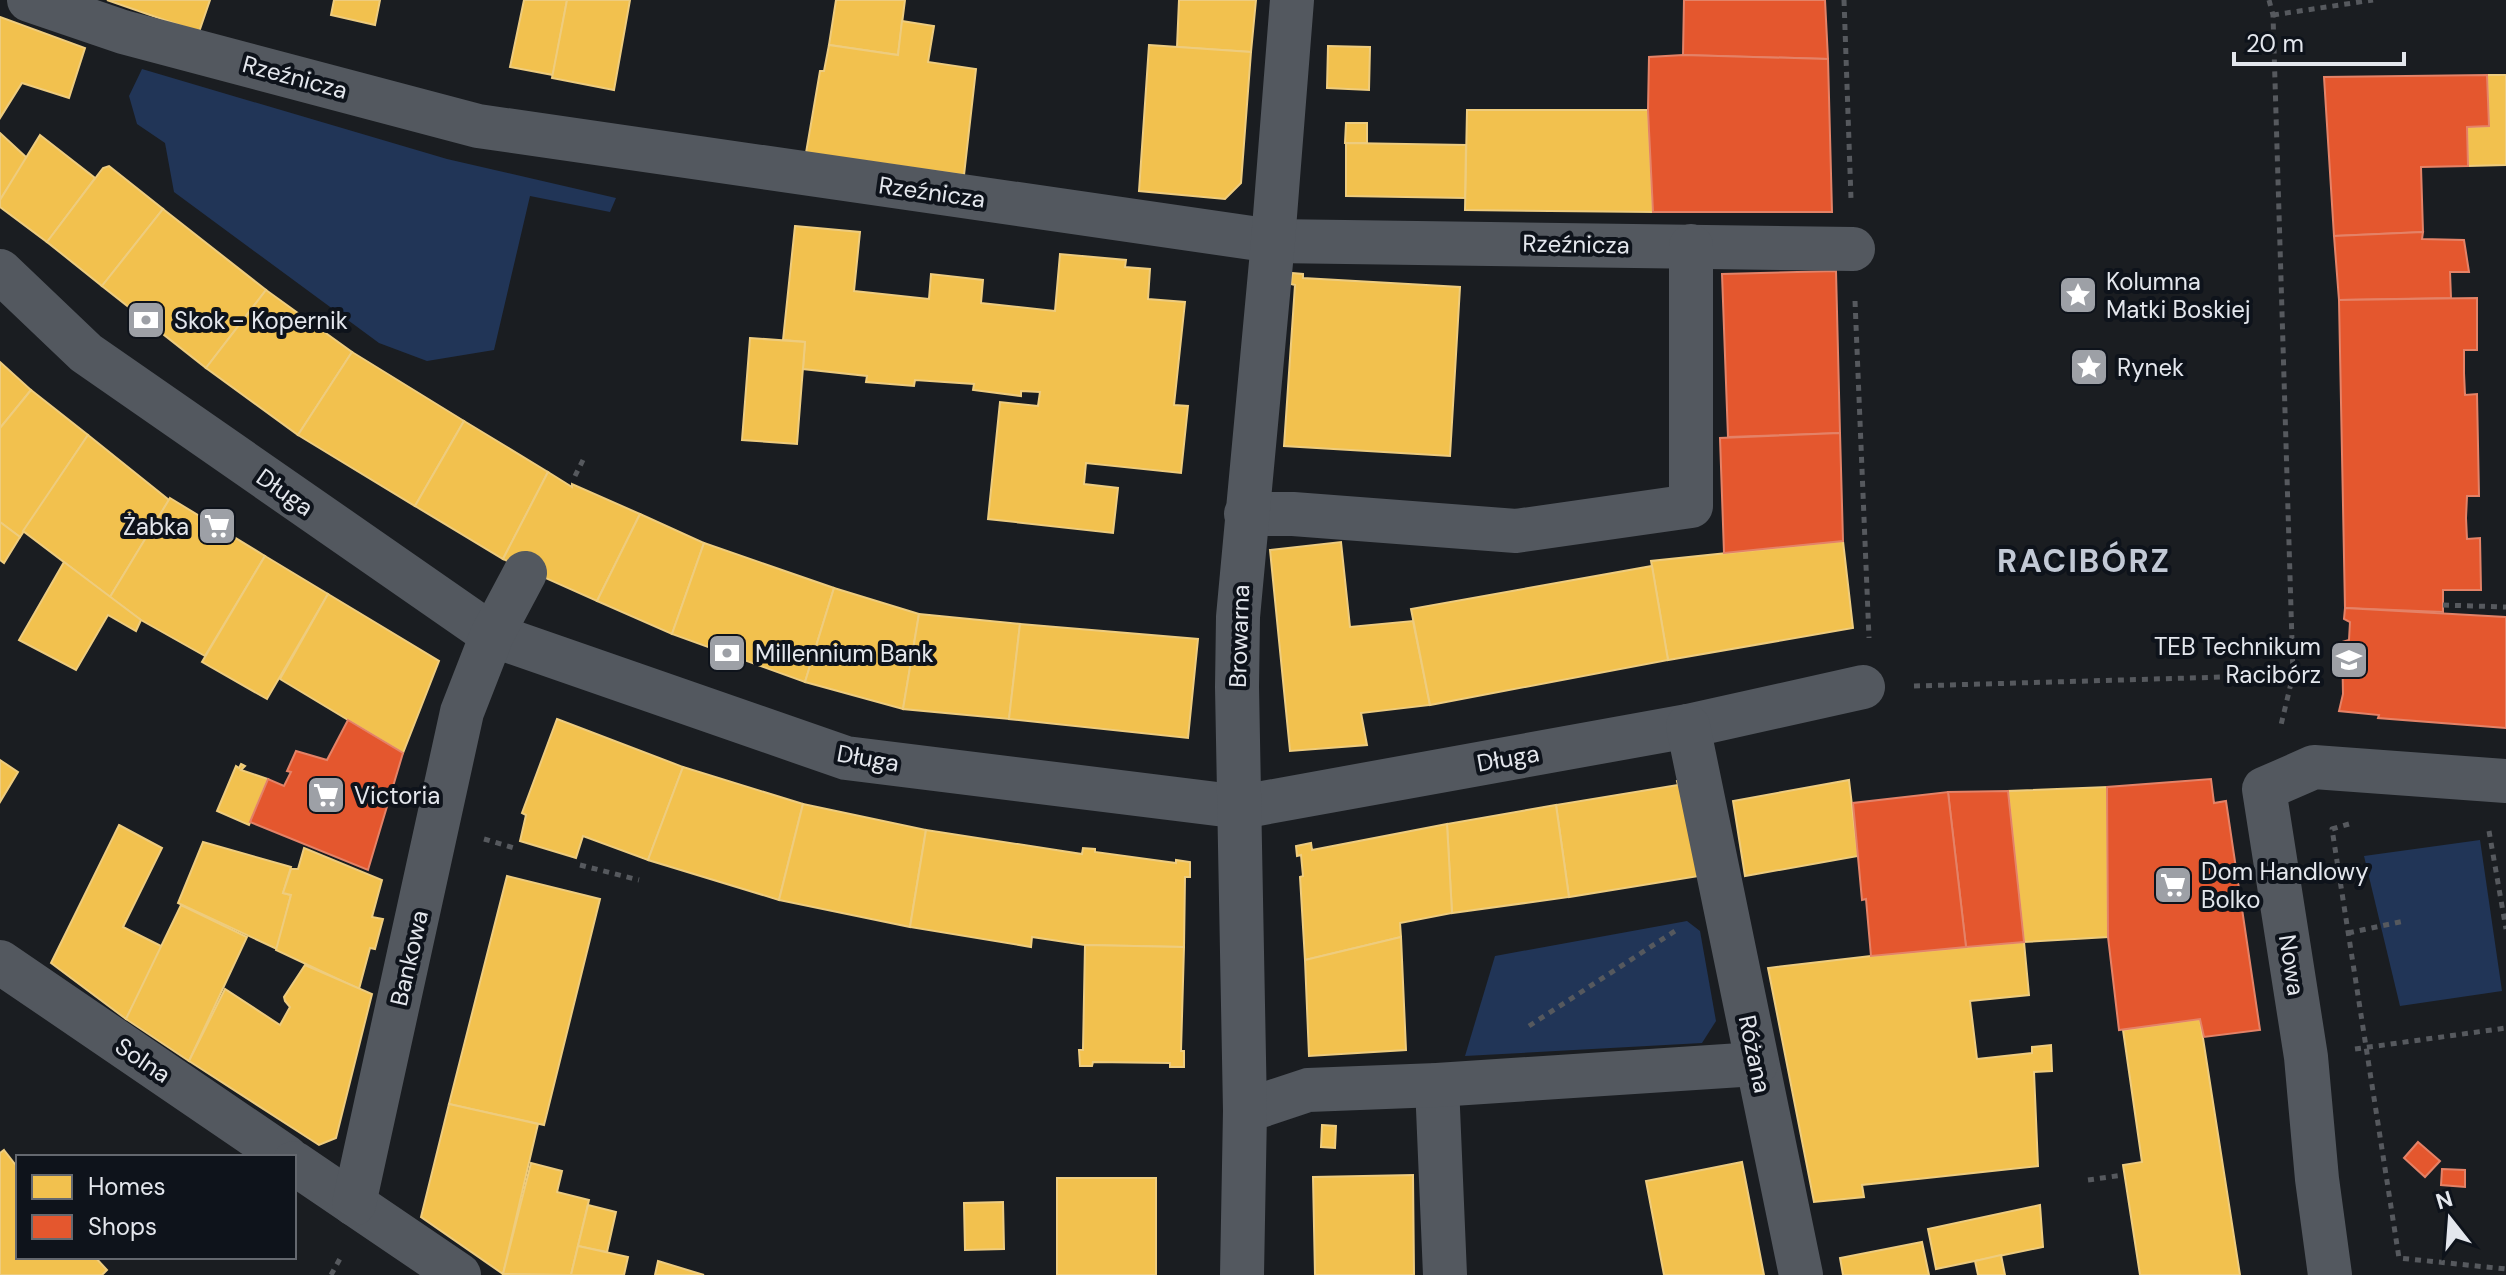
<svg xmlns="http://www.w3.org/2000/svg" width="2506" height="1275" font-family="'DM Sans',sans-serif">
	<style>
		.green { fill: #213557 }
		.homes { fill: #f2c14e; stroke: #eecc7e; stroke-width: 2 }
		.shops { fill: #e4572e; stroke: #e48267; stroke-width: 2 }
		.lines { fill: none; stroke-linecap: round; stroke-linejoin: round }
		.path { stroke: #56595e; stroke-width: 5; stroke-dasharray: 6 6; stroke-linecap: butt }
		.street { stroke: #53585f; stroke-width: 44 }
		.labels { text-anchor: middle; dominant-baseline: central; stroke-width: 8; stroke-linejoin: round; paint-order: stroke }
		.street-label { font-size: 24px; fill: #e4e7ed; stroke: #0e131b }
		.poi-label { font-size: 24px; fill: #e4e7ed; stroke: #0e131b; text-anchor: start }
		.district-label { font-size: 32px; font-weight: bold; letter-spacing: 2px; fill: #c2c9d5; stroke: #0e131b }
	</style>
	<rect width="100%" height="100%" fill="#1a1d21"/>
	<g class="green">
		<polygon points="142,69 447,159 616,198 610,212 530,196 494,350 427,361 379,343 174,192 165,143 137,124 129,96"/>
		<polygon points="2480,840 2502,991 2400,1006 2364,856"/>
		<polygon points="1687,921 1700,931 1716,1021 1702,1043 1465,1056 1495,956"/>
	</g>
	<g class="homes">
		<polygon points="107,0 210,0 199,32"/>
		<polygon points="334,0 380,0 375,25 331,15"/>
		<polygon points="524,0 567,0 553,75 510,67"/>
		<polygon points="567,0 630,0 614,90 552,78"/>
		<polygon points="836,0 905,0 898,55 829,45"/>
		<polygon points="1179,0 1256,0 1251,52 1177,47"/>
		<polygon points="0,17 85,48 69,98 22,83 0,118"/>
		<polygon points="902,21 934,26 928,62 976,69 964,175 806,153 820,71 824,71 829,45 898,55"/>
		<polygon points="1149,45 1251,52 1241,183 1225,199 1139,191"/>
		<polygon points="1328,46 1370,47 1369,90 1327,88"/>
		<polygon points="2487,75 2506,75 2506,165 2468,166 2467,127 2489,126"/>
		<polygon points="1467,110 1648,110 1653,212 1465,210"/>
		<polygon points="1346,123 1367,123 1367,143 1345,143"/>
		<polygon points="0,133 27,158 0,200"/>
		<polygon points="40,135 95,178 47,242 0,207 0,200"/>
		<polygon points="1346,143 1466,145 1465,198 1346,196"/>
		<polygon points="109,166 163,209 102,286 47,242 103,168"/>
		<polygon points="163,209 266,290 206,368 102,286"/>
		<polygon points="795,226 860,232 854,291 929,299 931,274 983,280 981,303 1055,311 1060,254 1126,260 1125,267 1150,269 1148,299 1185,302 1174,405 1188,406 1181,473 1086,463 1084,484 1118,488 1113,533 988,519 1000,402 1038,406 1040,392 1021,391 1021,396 973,390 974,384 915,380 914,386 866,382 867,376 803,369 805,342 783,340"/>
		<polygon points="1292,273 1303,274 1303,278 1460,287 1450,456 1284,446 1295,285 1291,284"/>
		<polygon points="266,290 352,352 298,435 206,368"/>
		<polygon points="750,338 805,342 797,444 742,440"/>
		<polygon points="352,352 464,421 415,506 298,435"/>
		<polygon points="0,362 31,390 0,428"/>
		<polygon points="31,390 88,435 20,537 0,522 0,428"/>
		<polygon points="464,421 548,472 503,559 415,506"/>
		<polygon points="88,435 169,500 110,597 23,531"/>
		<polygon points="548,472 572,487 572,484 640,514 597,601 503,559"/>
		<polygon points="170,498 265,556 205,656 141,620 110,597"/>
		<polygon points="640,514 704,543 672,634 597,601"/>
		<polygon points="0,522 20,537 4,563 0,560"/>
		<polygon points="1843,541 1853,628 1668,660 1651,561"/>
		<polygon points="1341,542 1350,627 1413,621 1430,705 1361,713 1367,745 1290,751 1270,550"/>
		<polygon points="704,543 834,588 805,682 672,634"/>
		<polygon points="265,556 328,594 267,699 202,662"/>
		<polygon points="64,562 141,620 136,631 108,615 76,670 19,640"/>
		<polygon points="1652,566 1668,660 1430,705 1411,609"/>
		<polygon points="834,588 919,614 903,709 805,682"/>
		<polygon points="328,594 439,661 403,753 280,679"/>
		<polygon points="919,614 1020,624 1009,719 903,709"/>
		<polygon points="1020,624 1198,639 1188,738 1009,719"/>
		<polygon points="557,719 683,767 648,860 583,836 576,858 520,841 526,815 522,813"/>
		<polygon points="0,760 18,772 0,802"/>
		<polygon points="241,764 245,766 241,770 268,779 249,825 217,811 236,766 239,768"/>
		<polygon points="683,767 803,804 779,900 648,860"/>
		<polygon points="1687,778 1699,876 1569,897 1556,805 1678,785 1677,781"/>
		<polygon points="1849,780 1858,856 1745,876 1733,801"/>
		<polygon points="2107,787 2108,937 2024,942 2008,791"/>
		<polygon points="803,804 926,830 910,927 779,900"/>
		<polygon points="1556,805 1569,897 1452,913 1447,824"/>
		<polygon points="1447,824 1452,913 1400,923 1401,937 1305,960 1300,877 1303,876 1301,855 1297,856 1296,846 1311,843 1312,850"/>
		<polygon points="119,825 162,848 123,927 163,947 126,1019 51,963"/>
		<polygon points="926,830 1082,854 1083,848 1095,849 1095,852 1176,863 1176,860 1190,862 1190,877 1185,877 1184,947 1085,945 1032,937 1031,947 910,927"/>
		<polygon points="203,842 291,867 283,893 291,895 277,949 178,903"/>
		<polygon points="304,848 382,880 372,917 383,919 375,949 370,948 359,989 276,950 291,895 283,893 291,869 298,869"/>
		<polygon points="507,876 600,899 544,1125 449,1104"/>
		<polygon points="181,905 247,937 189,1061 126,1019"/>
		<polygon points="1401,937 1406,1050 1309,1056 1305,960"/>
		<polygon points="2024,942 2029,995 1970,1001 1977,1059 2032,1053 2032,1047 2051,1045 2052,1071 2034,1072 2038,1166 1862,1185 1864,1197 1814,1202 1768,968 1871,956"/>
		<polygon points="1085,945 1184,947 1181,1051 1184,1051 1184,1067 1170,1067 1170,1063 1093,1062 1092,1066 1080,1066 1079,1050 1083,1050"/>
		<polygon points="305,965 372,994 336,1138 319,1145 189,1061 225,989 280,1025 290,1007 285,1001 284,997"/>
		<polygon points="2200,1019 2240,1275 2140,1275 2123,1165 2142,1162 2123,1030"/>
		<polygon points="449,1104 538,1124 503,1274 421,1217"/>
		<polygon points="1322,1125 1336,1126 1335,1148 1321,1147"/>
		<polygon points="4,1150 18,1168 18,1257 95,1257 107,1270 102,1275 0,1275 0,1153"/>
		<polygon points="1742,1162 1764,1275 1664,1275 1646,1181"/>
		<polygon points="531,1163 562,1171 557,1192 589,1200 571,1275 503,1274"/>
		<polygon points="1413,1175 1414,1275 1315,1275 1313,1177"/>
		<rect x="1057" y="1178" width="99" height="97"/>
		<polygon points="1003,1202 1004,1249 965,1250 964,1203"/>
		<polygon points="588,1205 616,1212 607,1252 578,1246"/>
		<polygon points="2040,1205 2043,1247 1936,1269 1928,1229"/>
		<polygon points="1922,1242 1929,1275 1843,1275 1840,1258"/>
		<polygon points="578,1246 628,1257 624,1275 571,1275"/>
		<polygon points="2001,1255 2005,1275 1978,1275 1975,1261"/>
		<polygon points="658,1261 704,1275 655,1275"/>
	</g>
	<g class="shops">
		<polygon points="1684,0 1825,0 1828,59 1683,55"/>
		<polygon points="1683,55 1828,59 1832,212 1653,212 1648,110 1649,57"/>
		<polygon points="2487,75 2489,126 2467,127 2468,166 2421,167 2423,232 2334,236 2324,77"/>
		<polygon points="2423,232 2422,239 2464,240 2469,272 2450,272 2451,298 2339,300 2334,236"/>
		<polygon points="1836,271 1840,433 1728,437 1722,274"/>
		<polygon points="2477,298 2477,350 2464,350 2464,373 2465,395 2477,394 2479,496 2467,496 2466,518 2467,539 2480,538 2481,590 2443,590 2443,612 2345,608 2339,300"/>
		<polygon points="1840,433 1843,541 1724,553 1720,438"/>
		<polygon points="2345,608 2506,617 2506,728 2378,718 2379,715 2339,711 2343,694 2342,642 2349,640 2350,622 2344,619"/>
		<polygon points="348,720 403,753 368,870 250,822 268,779 284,786 291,772 287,771 296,751 327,760"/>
		<polygon points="2211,779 2214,803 2226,801 2260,1030 2204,1037 2200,1019 2119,1030 2108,937 2107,787"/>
		<polygon points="2008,791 2024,942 1966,947 1948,792"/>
		<polygon points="1948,792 1966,947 1871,956 1866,899 1862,900 1853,803"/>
		<polygon points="2418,1142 2440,1161 2425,1177 2404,1158"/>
		<polygon points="2442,1169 2465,1170 2465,1187 2441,1185"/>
	</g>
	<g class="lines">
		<g class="path">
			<polyline points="1844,0 1851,199"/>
			<polyline points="2269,0 2273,15 2293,675 2281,725"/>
			<polyline points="2273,15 2373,0"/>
			<polyline points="1855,301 1869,638"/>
			<polyline points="575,476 583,460"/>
			<polyline points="2443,605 2506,607"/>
			<polyline points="1914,686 2293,675"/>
			<polyline points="2349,824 2332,829 2399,1258 2506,1269"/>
			<polyline points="2489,831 2506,929"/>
			<polyline points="484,839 514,848"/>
			<polyline points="580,865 639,880"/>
			<polyline points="2348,933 2404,921"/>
			<polyline points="1529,1026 1678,929"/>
			<polyline points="2355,1049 2506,1028"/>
			<polyline points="2088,1180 2123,1175"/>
			<polyline points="331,1275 342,1255"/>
		</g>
		<g class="street">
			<polyline points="29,0 123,32 478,126 1273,241 1853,249"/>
			<polyline points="0,271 86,353 492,635 846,758 1241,807 1688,726 1863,687"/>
			<polyline points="1246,514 1293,514 1516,531 1691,506 1691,246"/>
			<polyline points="1688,726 1801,1275"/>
			<polyline points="0,962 286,1157"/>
			<polyline points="1437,1085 1445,1275"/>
			<polyline points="1245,1111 1308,1090 1437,1085 1756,1064"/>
			<polyline points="294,1163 459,1275"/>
			<polyline points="354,1204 462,712 492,635 525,573"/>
			<polyline points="1242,1275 1245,1111 1237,687 1238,617 1273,241 1292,0"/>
			<polyline points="2330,1275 2317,1179 2306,1057 2264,789 2314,767 2506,781"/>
		</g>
	</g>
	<defs>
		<g id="sight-square" transform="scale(2)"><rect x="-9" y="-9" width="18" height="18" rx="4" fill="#9da0a6" stroke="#0e131b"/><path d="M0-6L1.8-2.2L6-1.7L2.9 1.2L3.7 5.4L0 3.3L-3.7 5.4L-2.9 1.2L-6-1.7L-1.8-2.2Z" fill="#fff"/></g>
		<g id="bank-square" transform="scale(2)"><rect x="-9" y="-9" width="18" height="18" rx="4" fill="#9da0a6" stroke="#0e131b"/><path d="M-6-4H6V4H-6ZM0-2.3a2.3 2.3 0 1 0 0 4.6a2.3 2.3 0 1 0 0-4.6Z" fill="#fff"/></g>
		<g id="supermarket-square" transform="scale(2)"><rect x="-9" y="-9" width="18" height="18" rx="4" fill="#9da0a6" stroke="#0e131b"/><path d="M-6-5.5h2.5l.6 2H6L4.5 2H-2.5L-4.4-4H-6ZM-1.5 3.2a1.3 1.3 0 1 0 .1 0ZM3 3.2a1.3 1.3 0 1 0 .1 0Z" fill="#fff"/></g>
		<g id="school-square" transform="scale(2)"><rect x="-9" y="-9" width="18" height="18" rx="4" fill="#9da0a6" stroke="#0e131b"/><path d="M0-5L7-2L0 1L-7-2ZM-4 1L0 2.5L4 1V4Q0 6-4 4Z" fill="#fff"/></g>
	</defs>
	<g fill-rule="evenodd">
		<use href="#sight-square" x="2078" y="295"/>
		<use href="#bank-square" x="146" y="320"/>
		<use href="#sight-square" x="2089" y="367"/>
		<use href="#supermarket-square" x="217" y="526"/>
		<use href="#bank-square" x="727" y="653"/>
		<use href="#school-square" x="2349" y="660"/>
		<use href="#supermarket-square" x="326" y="795"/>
		<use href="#supermarket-square" x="2173" y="885"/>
	</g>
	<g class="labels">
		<g class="street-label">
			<text transform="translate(295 77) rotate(15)">Rzeźnicza</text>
			<text transform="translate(932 192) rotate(8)">Rzeźnicza</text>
			<text transform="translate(1576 244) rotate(1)">Rzeźnicza</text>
			<text transform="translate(285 492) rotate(35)">Długa</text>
			<text transform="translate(1239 636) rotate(-88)">Browarna</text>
			<text transform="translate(868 758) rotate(10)">Długa</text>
			<text transform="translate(1508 758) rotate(-10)">Długa</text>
			<text transform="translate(409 958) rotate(-77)">Bankowa</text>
			<text transform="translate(2292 965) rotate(81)">Nowa</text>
			<text transform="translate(1755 1054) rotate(78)">Różana</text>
			<text transform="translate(143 1060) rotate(34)">Solna</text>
		</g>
		<g class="poi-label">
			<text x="2106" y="281">Kolumna<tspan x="2106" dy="28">Matki Boskiej</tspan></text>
			<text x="174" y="320">Skok - Kopernik</text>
			<text x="2117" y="367">Rynek</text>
			<text x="189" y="526" text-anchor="end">Żabka</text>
			<text x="2321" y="646" text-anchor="end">TEB Technikum<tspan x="2321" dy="28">Racibórz</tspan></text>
			<text x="755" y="653">Millennium Bank</text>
			<text x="354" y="795">Victoria</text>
			<text x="2201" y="871">Dom Handlowy<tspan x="2201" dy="28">Bolko</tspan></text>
		</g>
		<g class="district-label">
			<text x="2084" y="561">RACIBÓRZ</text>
		</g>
	</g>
	<rect x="16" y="1155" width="280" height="104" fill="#0e131b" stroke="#64686f" stroke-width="2"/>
	<rect x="32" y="1175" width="40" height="24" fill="#f2c14e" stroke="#64686f" stroke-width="2"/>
	<text x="88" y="1195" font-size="24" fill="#e4e7ed">Homes</text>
	<rect x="32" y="1215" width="40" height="24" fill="#e4572e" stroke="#64686f" stroke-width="2"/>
	<text x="88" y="1235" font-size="24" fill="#e4e7ed">Shops</text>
	<g transform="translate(2450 1219) rotate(343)" stroke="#0e131b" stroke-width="6" paint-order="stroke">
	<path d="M0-6L14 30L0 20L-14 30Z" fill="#e4e7ed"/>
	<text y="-12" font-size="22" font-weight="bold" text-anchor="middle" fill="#e4e7ed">N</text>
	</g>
	<path d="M2234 52v12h170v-12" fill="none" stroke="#e4e7ed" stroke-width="4"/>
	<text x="2246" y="52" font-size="24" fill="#e4e7ed" stroke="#0e131b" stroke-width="6" paint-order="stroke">20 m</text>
</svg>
